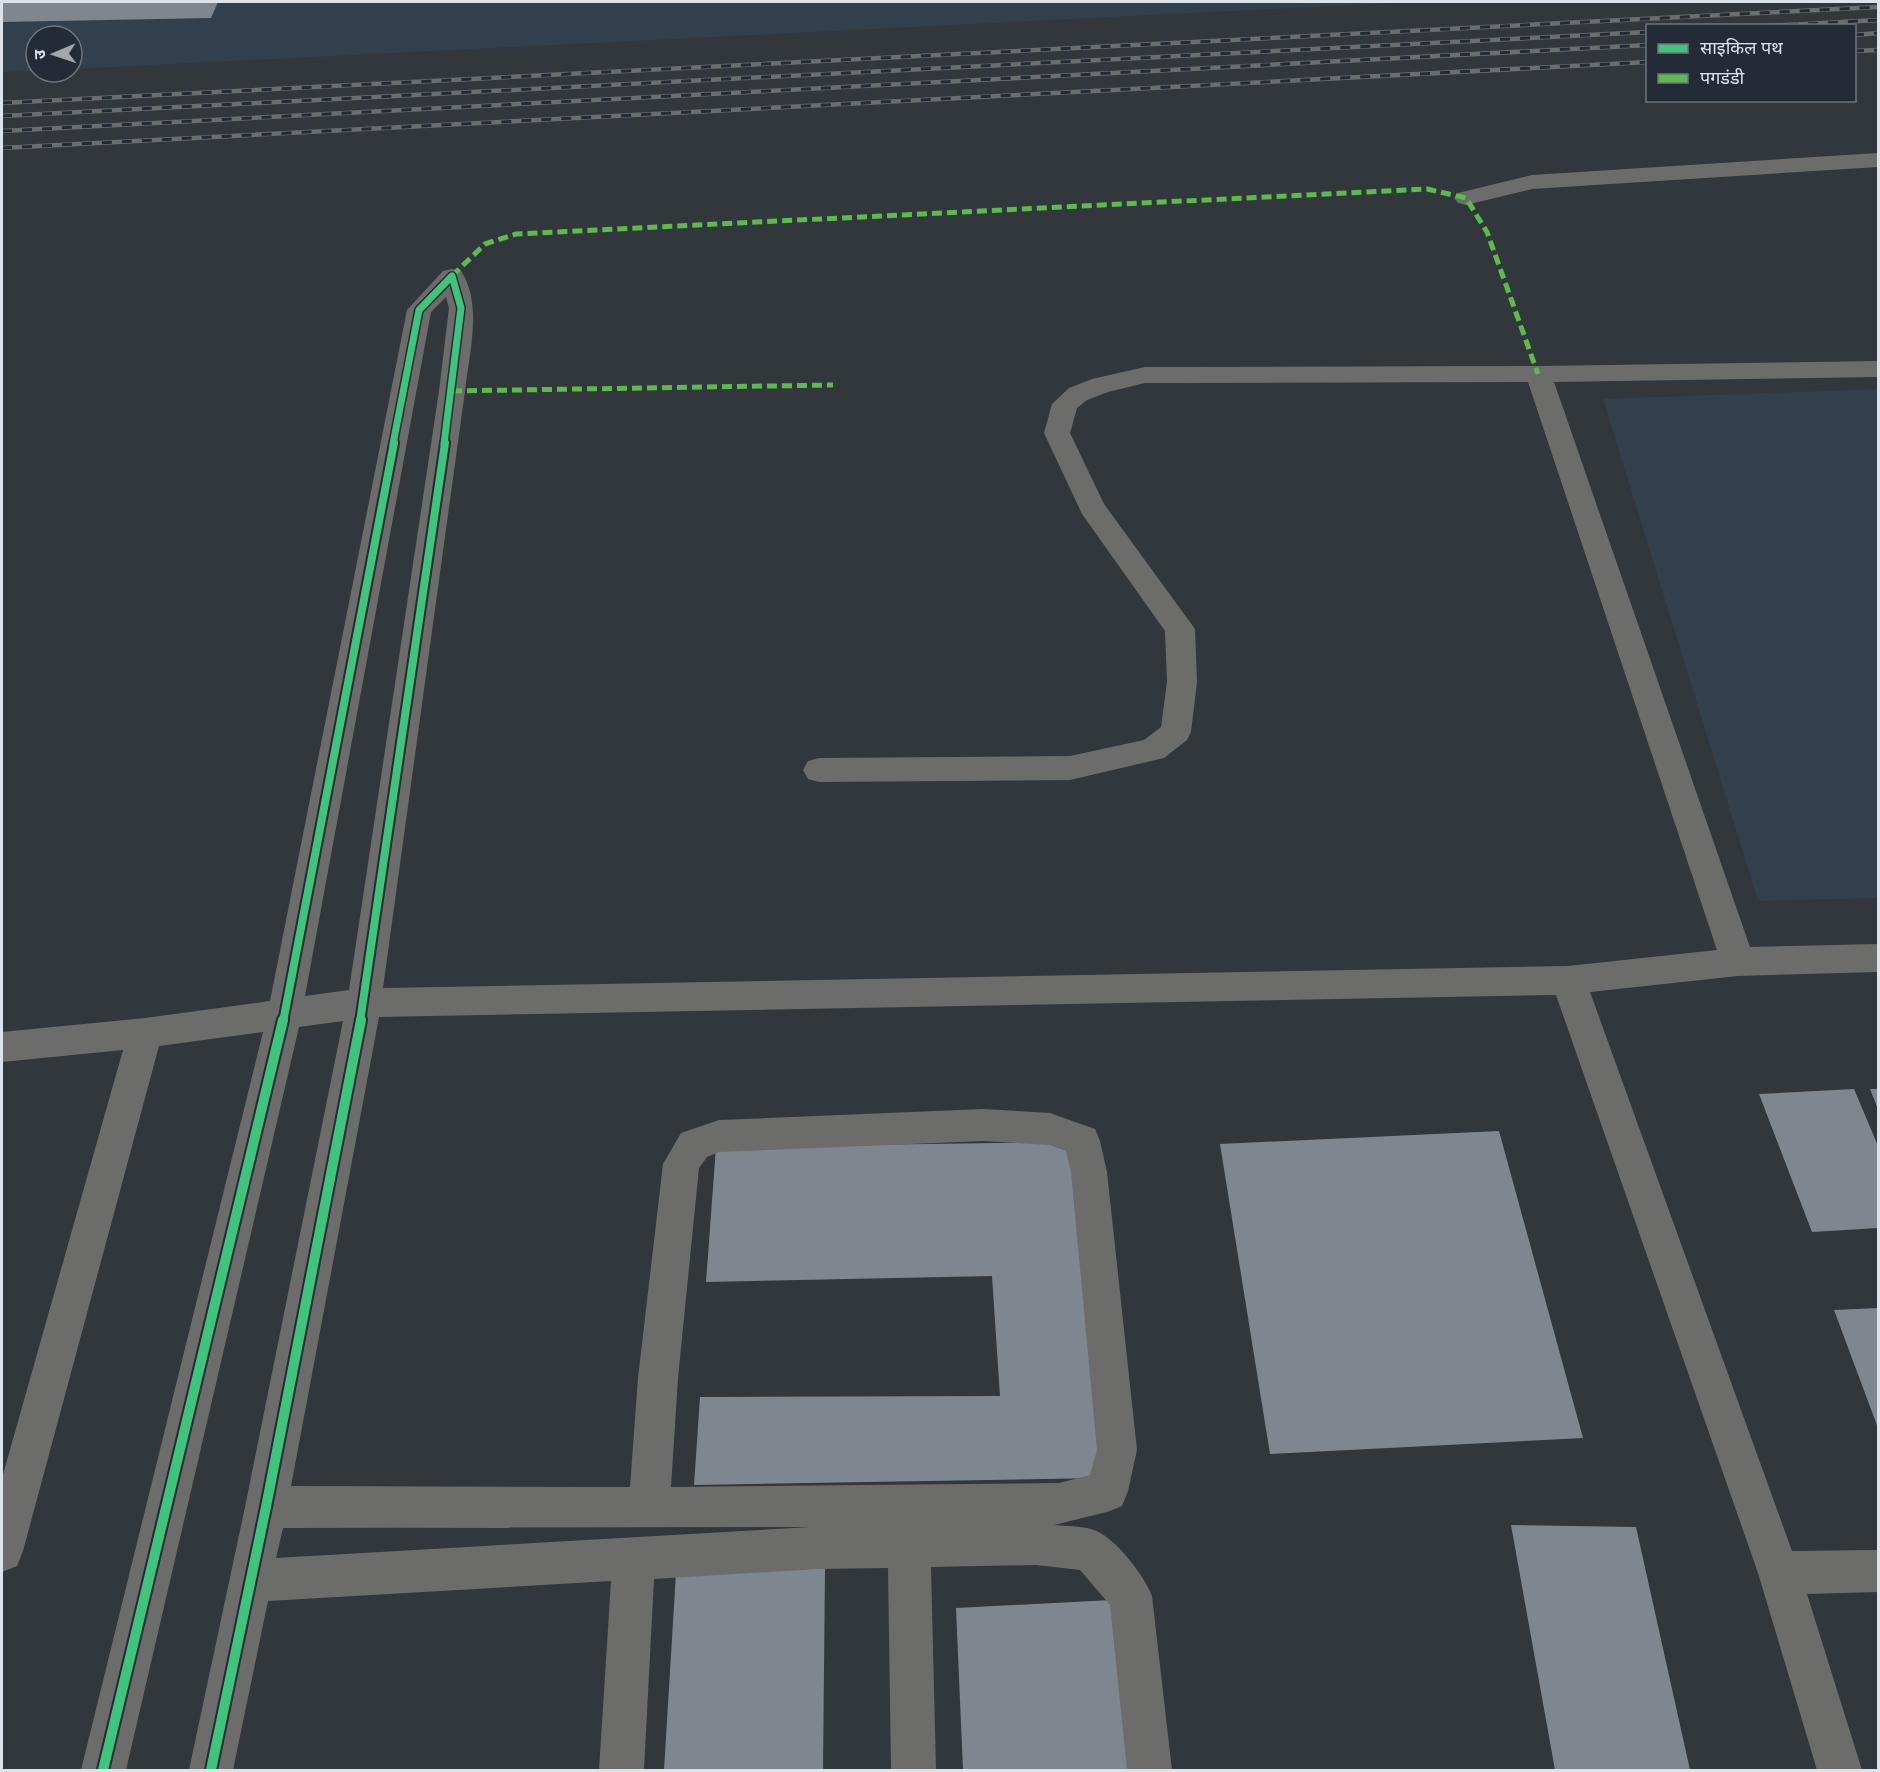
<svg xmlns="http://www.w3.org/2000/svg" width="1880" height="1772" font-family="'Roboto Serif','Noto Sans Devanagari',serif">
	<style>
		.built { fill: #323f4c }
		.building { fill: #7e8790 }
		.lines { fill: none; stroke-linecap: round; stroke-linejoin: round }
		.minor { fill: #6c6c6b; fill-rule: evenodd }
		.rail-casing { stroke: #6c6d6f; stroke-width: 4.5 }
		.rail { stroke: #232c36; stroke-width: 3; stroke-dasharray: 10; stroke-linecap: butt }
		.quiet { stroke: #5cbc4b; stroke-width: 5; stroke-dasharray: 10 5; stroke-linecap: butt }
		.cycleway-far2-casing { stroke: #232c36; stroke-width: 10 }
		.cycleway-far1-casing { stroke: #232c36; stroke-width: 12 }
		.cycleway-casing { stroke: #232c36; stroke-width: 14 }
		.cycleway-far2 { stroke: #40c37c; stroke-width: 7 }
		.cycleway-far1 { stroke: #40c37c; stroke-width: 8 }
		.cycleway { stroke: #40c37c; stroke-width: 10 }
	</style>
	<rect width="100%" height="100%" fill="#32373c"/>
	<g class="built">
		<polygon points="2,2 1413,2 72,69 72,36 36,36 36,71 2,72"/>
		<polygon points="1878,389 1878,898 1758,901 1603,399"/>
	</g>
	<g class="building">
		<polygon points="2,2 218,2 211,18 2,22"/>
		<polygon points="1854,1089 1878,1146 1878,1228 1812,1232 1759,1094"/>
		<polygon points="1870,1089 1878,1089 1878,1109"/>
		<polygon points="1499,1131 1583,1438 1270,1454 1220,1144"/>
		<polygon points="1076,1142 1100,1478 694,1485 700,1397 1000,1396 992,1276 706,1282 716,1147"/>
		<polygon points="1878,1308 1878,1428 1834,1310"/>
		<polygon points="1511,1525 1636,1527 1690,1770 1555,1770"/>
		<polygon points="825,1568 823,1770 664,1770 676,1573"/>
		<polygon points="1112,1600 1128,1770 963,1770 956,1608"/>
	</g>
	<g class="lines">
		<g class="minor">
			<polygon points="1878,153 1878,167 1532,189 1466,205 1458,203 1454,198 1458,193 1532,175"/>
			<path d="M 452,269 L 461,271 C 483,304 469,354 465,391 L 383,988 L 1568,966 L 1717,950 L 1528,382 L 1145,383 L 1108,392 L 1087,400 L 1077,408 L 1070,433 L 1104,504 L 1195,629 L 1197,682 L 1191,732 L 1187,740 L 1164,758 L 1070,780 L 819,782 L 808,779 L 803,770 L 808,761 L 819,758 L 1070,756 L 1144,740 L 1161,727 L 1167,682 L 1165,631 L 1082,514 L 1044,433 L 1052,404 L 1069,388 L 1092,379 L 1145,367 L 1538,366 L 1878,361 L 1878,377 L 1554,382 L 1750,947 L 1878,944 L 1878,972 L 1738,976 L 1590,992 L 1792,1551 L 1878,1550 L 1878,1592 L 1807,1594 L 1862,1770 L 1817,1770 L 1758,1573 L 1556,995 L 379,1017 L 291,1486 L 630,1487 L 638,1378 L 663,1164 L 681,1133 L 719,1120 L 983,1109 L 1050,1113 L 1095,1129 L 1100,1141 L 1107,1172 L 1137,1450 L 1128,1491 L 1122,1506 L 1107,1512 L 1054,1525 C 1066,1526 1080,1526 1091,1529 C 1114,1535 1144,1575 1152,1596 L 1172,1770 L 1127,1770 L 1110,1605 L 1080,1570 L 1036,1565 L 931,1567 L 936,1770 L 891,1770 L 888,1568 L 818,1569 L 654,1579 L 644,1770 L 599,1770 L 611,1581 L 268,1601 L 233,1770 L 189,1770 L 245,1507 L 343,1021 L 299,1027 L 126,1770 L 81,1770 L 263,1032 L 159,1046 L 23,1551 L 17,1566 L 2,1572 L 2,1478 L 123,1050 L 2,1062 L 2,1032 L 145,1018 L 270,1001 L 407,310 L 443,271 ZM 446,297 L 449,308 L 439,391 L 349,990 L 305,996 L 431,312 ZM 983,1141 L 1050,1145 L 1066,1151 L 1071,1172 L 1097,1450 L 1090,1475 L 1059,1483 L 671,1487 L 678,1378 L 699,1168 L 707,1157 L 719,1152 ZM 811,1527 L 276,1558 L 283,1528 Z"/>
		</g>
		<g class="rail-casing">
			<g id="rail">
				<polyline points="1768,26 1878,20"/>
				<polyline points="1854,35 1878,33"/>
				<polyline points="1854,51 1878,50"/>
				<polyline points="2,103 1878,7"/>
				<polyline points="2,116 1648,32"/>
				<polyline points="2,131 1648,45"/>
				<polyline points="2,148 1648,62"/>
			</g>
		</g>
		<use href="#rail" class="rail"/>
		<g class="quiet">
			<polyline points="452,276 485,244 516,234 1427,189 1466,198 1487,232 1538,374"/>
			<polyline points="452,391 833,385"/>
		</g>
		<g class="cycleway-far2-casing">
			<polyline id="cycleway-far2" points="393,444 419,310 452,276 461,308 444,444"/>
		</g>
		<g class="cycleway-far1-casing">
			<g id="cycleway-far1">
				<polyline points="283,1022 394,443"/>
				<polyline points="360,1022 445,443"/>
			</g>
		</g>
		<g class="cycleway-casing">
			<g id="cycleway">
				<polyline points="103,1770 283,1020"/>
				<polyline points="211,1770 266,1507 361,1020"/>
			</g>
		</g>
		<use href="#cycleway-far2" class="cycleway-far2"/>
		<use href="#cycleway-far1" class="cycleway-far1"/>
		<use href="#cycleway" class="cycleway"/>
	</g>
	<rect width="1880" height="1772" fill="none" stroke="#dde3ea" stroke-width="6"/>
	<rect x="1646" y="24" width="210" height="78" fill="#232c36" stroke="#6d757e" stroke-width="1.5"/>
	<rect x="1658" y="44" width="30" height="9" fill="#40c37c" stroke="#6d757e" stroke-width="1.5"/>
	<text x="1700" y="54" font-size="18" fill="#dde3ea">साइकिल पथ</text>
	<rect x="1658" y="74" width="30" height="9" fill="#5cbc4b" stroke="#6d757e" stroke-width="1.5"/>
	<text x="1700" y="84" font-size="18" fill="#dde3ea">पगडंडी</text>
	<g transform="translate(54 54) rotate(268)"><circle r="28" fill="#232c36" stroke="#6d757e" stroke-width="1.5"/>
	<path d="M0-4.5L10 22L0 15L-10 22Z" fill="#a1a7ad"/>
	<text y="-9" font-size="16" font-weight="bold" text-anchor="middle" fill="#dde3ea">उ</text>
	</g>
</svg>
